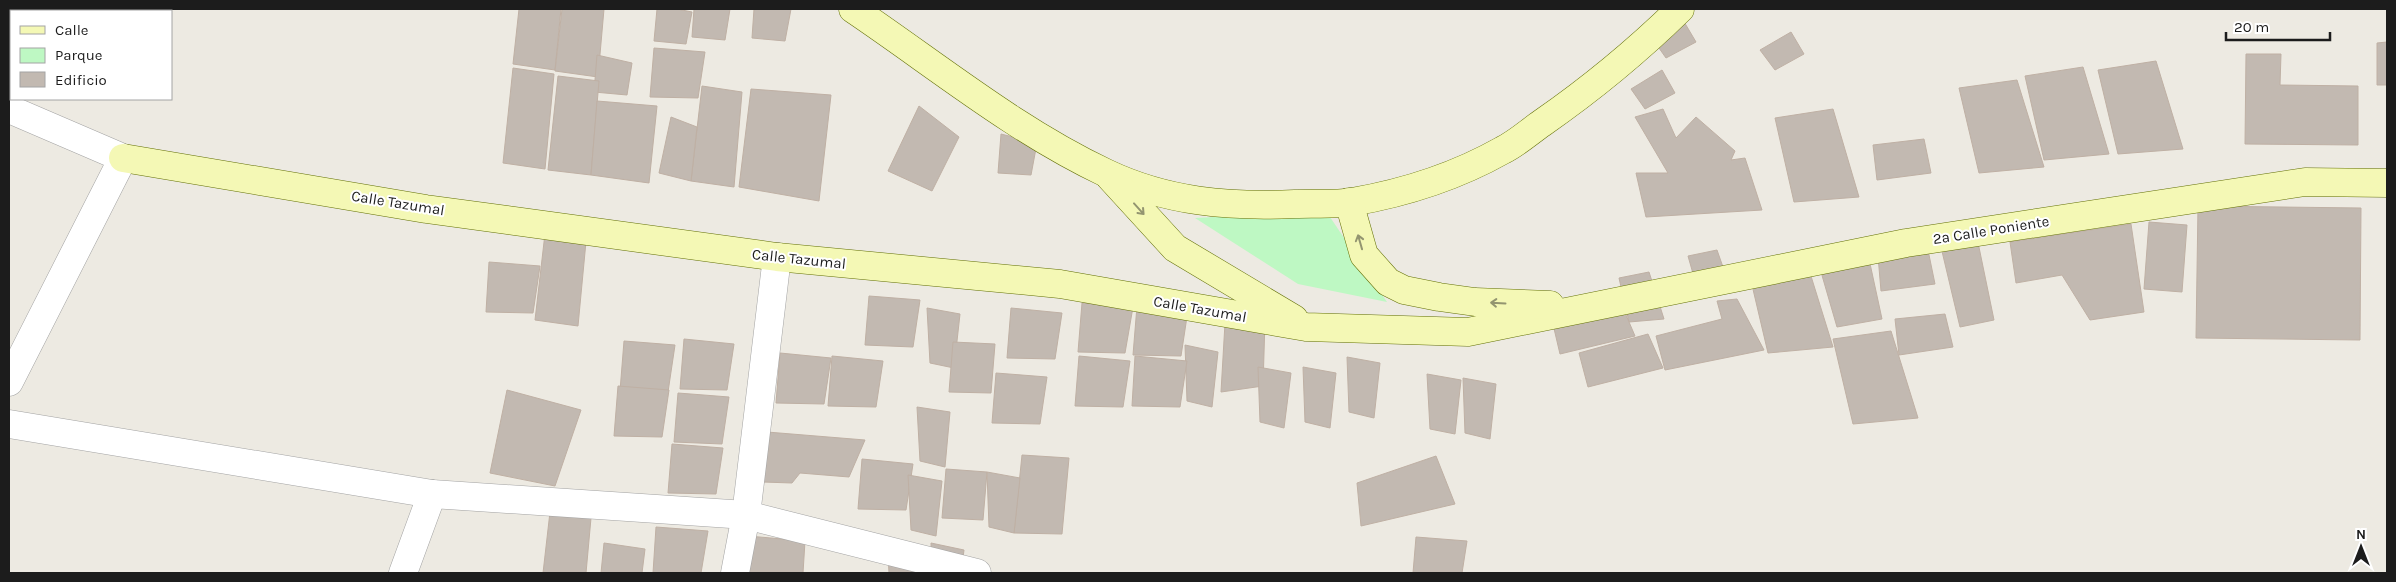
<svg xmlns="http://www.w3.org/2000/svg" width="2396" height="582" font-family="Karla,sans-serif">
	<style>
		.park { fill: #bef8c3 }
		.building { fill: #c2b9b1; stroke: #bfb0a4 }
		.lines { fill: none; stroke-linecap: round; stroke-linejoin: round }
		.street-casing { stroke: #a3a3a3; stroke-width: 29 }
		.secondary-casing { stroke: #637007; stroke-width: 29 }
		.street { stroke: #fff; stroke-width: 28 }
		.secondary { stroke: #f4f8b5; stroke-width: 28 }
		.oneway { stroke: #939570 }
		.labels { text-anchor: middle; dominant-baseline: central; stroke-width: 4; stroke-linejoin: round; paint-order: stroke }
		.street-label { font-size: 15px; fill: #1c1c1c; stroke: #fff }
	</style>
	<rect width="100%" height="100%" fill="#edeae2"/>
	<polygon class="park" points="1326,211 1387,302 1298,284 1195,218"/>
	<g class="building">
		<polygon points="519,9 561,9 555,70 513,64"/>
		<polygon points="562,9 604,9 598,77 555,71"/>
		<polygon points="657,9 677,9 692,12 686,44 654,41"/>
		<polygon points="694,9 730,9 725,40 692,37"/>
		<polygon points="754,9 791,9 785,41 752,38"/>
		<polygon points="1683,20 1696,42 1666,58 1652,38"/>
		<polygon points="1791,32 1804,54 1775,70 1760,50"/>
		<polygon points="2387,42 2387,85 2377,85 2377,43"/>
		<polygon points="654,48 705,52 698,98 650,97"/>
		<polygon points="2246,54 2281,54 2280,85 2358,86 2358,145 2245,144"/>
		<polygon points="597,55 632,63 627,95 594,92"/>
		<polygon points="2156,61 2183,149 2118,154 2098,70"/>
		<polygon points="2083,67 2109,154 2044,160 2025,76"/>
		<polygon points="513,68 554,74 545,169 503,163"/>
		<polygon points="1662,70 1675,93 1645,109 1631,89"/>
		<polygon points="558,76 599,81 591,175 548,170"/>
		<polygon points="2017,80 2044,167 1979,173 1959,88"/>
		<polygon points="702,86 742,92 734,187 691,181"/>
		<polygon points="751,89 831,95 819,201 739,187"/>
		<polygon points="597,101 657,106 649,183 591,175"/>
		<polygon points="919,106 959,137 932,191 888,171"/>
		<polygon points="1663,109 1676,138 1696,117 1735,151 1731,160 1745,158 1762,210 1646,217 1636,173 1668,173 1635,117"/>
		<polygon points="1833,109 1859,197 1794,202 1775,118"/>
		<polygon points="671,117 697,127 691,181 659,173"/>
		<polygon points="1001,134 1037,143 1031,175 998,173"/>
		<polygon points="1924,139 1931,173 1877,180 1873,145"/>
		<polygon points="2198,206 2361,208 2360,340 2196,338"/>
		<polygon points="2149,222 2187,225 2182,292 2144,289"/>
		<polygon points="1974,223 1994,320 1960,327 1936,226"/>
		<polygon points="2131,224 2144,312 2090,320 2062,275 2016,283 2010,242"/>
		<polygon points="546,225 587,231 578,326 535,320"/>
		<polygon points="1717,250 1730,287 1700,298 1688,256"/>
		<polygon points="1928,250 1935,284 1881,291 1878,256"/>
		<polygon points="1869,259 1882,319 1837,327 1819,265"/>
		<polygon points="1806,260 1833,347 1768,353 1748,268"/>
		<polygon points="489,262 540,266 533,313 486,312"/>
		<polygon points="1649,272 1664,319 1629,322 1619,278"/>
		<polygon points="869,296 920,300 913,347 865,345"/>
		<polygon points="1737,299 1764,350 1665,370 1656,336 1722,319 1717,301"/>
		<polygon points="1620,301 1635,336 1560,354 1552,320"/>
		<polygon points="1082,303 1133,307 1125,353 1078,352"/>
		<polygon points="1137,306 1188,310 1181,356 1133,355"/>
		<polygon points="927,308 960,314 954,368 930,363"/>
		<polygon points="1011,308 1062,313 1055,359 1007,358"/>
		<polygon points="1945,314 1953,347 1899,355 1895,319"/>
		<polygon points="1265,320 1263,386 1221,392 1225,323"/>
		<polygon points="1891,331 1918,418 1853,424 1833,339"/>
		<polygon points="1648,334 1663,368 1588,387 1579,353"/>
		<polygon points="684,339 734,344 727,390 680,389"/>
		<polygon points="624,341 675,345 668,392 620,391"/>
		<polygon points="953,342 995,344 991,393 949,392"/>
		<polygon points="1185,345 1218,352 1212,407 1187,401"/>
		<polygon points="780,353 831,358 824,404 776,403"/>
		<polygon points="832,356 883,361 876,407 828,406"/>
		<polygon points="1079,356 1130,361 1123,407 1075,406"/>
		<polygon points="1135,356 1187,361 1180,407 1132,406"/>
		<polygon points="1347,357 1380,363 1374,418 1349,412"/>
		<polygon points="1258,367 1291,373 1284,428 1260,422"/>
		<polygon points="1303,367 1336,373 1330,428 1305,422"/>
		<polygon points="996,373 1047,377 1040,424 992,423"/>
		<polygon points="1427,374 1461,380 1455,434 1430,429"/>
		<polygon points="1463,378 1496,384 1490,439 1465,433"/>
		<polygon points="618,386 669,390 662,437 614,436"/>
		<polygon points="507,390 581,410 555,486 490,473"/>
		<polygon points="678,393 729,397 722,444 674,442"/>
		<polygon points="917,407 950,412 945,467 920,461"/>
		<polygon points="767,432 865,440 849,477 800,473 792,483 763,482"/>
		<polygon points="672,444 723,448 716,494 668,493"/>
		<polygon points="1022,455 1069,458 1062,534 1014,533"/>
		<polygon points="1436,456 1455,504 1361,526 1357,483"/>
		<polygon points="862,459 913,464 906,510 858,509"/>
		<polygon points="946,469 987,472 983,520 942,518"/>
		<polygon points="987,472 1020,478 1014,533 989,527"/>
		<polygon points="908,475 942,481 936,536 911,530"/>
		<polygon points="550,512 591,518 586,573 543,573"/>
		<polygon points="656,527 708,531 701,573 653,573"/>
		<polygon points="748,536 805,541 803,573 745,573"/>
		<polygon points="1416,537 1467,541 1462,573 1413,573"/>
		<polygon points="604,543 645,549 642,573 601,573"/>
		<polygon points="931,543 964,550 961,573 932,573"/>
		<polygon points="888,554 921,559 920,573 889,573"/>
	</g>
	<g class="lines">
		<g class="street-casing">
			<g id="street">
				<polyline points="9,109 123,158 9,382"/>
				<polyline points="9,424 432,494 746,515 977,573"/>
				<polyline points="403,573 432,494"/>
				<polyline points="735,573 746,515 777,257"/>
			</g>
		</g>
		<g class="secondary-casing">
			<g id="secondary">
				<path d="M 853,9 C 936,65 1015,130 1106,173 C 1167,202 1229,207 1295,204 C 1314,203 1334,205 1352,202 C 1404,193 1457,176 1503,150 C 1517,143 1529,132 1542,123 C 1591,89 1637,51 1680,9"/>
				<polyline points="123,158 426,209 777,257 1060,284 1306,327 1468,332 1906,243 2305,182 2387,183"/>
				<polyline points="1110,177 1175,248 1294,319"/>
				<polyline points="1349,202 1364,255 1388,282 1404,290 1439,297 1475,302 1550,305"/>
			</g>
		</g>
		<use href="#street" class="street"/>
		<use href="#secondary" class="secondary"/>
	</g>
	<defs><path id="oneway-shaft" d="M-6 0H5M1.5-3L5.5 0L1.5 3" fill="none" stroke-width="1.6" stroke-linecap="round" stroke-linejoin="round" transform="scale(1.25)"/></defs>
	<g class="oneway">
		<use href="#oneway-shaft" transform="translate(1139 209) rotate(48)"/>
		<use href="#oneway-shaft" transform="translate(1360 242) rotate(-106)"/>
		<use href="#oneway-shaft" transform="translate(1498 303) rotate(-177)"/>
	</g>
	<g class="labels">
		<g class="street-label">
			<text transform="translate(398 203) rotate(9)">Calle Tazumal</text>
			<text transform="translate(1991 230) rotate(-9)">2a Calle Poniente</text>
			<text transform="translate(799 259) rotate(6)">Calle Tazumal</text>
			<text transform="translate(1200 309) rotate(10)">Calle Tazumal</text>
		</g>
	</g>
	<rect width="2396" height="582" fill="none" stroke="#1c1c1c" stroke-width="20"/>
	<rect x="10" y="10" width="162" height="90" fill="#ffffff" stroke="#a4a4a4"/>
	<rect x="20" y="26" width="25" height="8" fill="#f4f8b5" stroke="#a4a4a4"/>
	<text x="55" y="35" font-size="15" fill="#1c1c1c">Calle</text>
	<rect x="20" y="48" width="25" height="15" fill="#bef8c3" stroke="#a4a4a4"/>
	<text x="55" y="60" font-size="15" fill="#1c1c1c">Parque</text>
	<rect x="20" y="72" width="25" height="15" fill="#c2b9b1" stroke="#a4a4a4"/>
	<text x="55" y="85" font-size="15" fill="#1c1c1c">Edificio</text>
	<g transform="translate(2361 547)" stroke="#ffffff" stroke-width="4" paint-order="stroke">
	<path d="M0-4L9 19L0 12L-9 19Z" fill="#1c1c1c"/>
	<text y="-8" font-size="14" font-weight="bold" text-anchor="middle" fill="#1c1c1c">N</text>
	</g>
	<path d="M2226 32v8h104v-8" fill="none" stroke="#1c1c1c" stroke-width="2.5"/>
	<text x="2234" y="32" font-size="15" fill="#1c1c1c" stroke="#ffffff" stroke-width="4" paint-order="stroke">20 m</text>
</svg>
